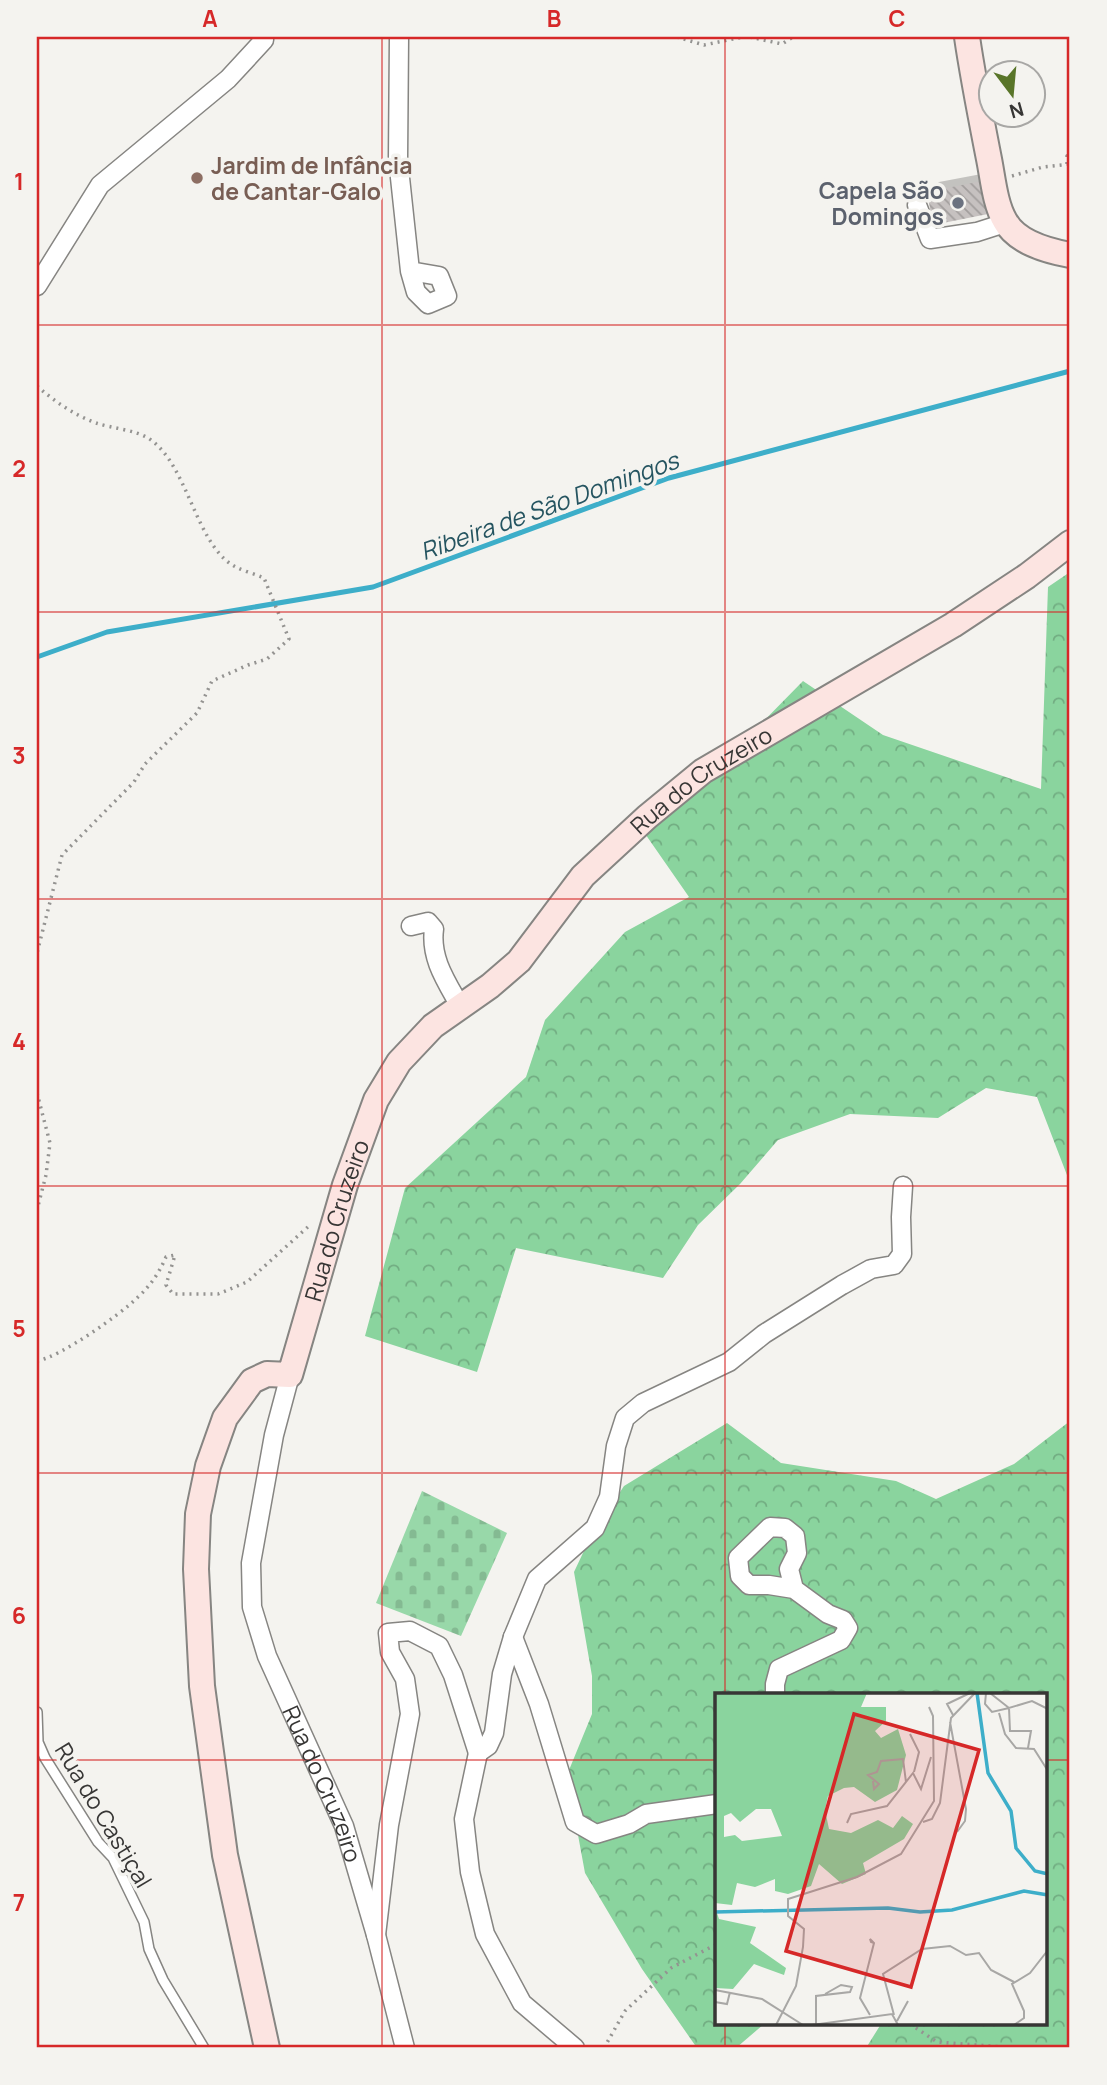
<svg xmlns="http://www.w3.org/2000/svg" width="1107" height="2085" font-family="Manrope,sans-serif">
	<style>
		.forest { fill: url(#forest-crowns) }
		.cemetery { fill: url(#cemetery-stones) }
		.shadow { fill: #0003 }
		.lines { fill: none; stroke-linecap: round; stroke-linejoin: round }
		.stream { stroke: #3daec9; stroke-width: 5 }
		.building { fill: url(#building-back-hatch) }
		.lane-casing { stroke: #868582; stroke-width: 12 }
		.street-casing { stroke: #868582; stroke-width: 21 }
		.secondary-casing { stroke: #868582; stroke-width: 28 }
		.path { stroke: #949391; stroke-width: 3.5; stroke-dasharray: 2 5; stroke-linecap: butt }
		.lane { stroke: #fff; stroke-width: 9 }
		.street { stroke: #fff; stroke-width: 18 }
		.secondary { stroke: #fce4e1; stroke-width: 24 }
		.grid { fill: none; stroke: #d62828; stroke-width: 2; stroke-opacity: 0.55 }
		.education-dot { fill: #8d6e63; stroke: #f4f3ef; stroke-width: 2.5 }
		.worship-dot { fill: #6b7280; stroke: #f4f3ef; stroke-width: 2.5 }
		.labels { text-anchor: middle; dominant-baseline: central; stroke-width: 7; stroke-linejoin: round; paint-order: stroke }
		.education-label { font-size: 23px; font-weight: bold; fill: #785e54; stroke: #f4f3ef; text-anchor: start }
		.worship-label { font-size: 23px; font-weight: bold; fill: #5b616d; stroke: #f4f3ef; text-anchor: end }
		.street-label { font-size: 23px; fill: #373635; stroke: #f4f3ef }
		.water-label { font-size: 24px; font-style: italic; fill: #255460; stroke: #f4f3ef }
		.inset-river { fill: none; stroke: #3daec9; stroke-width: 3.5 }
		.inset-road { fill: none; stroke: #a8a7a5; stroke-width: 2 }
		.view { fill: #d62828; fill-opacity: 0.15; stroke: #d62828; stroke-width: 3.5 }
		.inset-edge { fill: none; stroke: #373635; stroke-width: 3.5 }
		.neatline { fill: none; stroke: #d62828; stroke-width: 2.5 }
		.grid-label { font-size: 23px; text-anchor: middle; font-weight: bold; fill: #d62828 }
	</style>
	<defs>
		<pattern id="forest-crowns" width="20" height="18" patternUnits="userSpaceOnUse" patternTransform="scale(1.75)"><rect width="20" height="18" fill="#8ad49e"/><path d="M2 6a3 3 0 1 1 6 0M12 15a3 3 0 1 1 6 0" fill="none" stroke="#72ad82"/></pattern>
		<pattern id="cemetery-stones" width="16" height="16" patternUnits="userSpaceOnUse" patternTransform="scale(1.75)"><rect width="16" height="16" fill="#98d8a9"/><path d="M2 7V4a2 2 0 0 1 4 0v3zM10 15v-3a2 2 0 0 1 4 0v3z" fill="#84ba92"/></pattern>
		<pattern id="building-back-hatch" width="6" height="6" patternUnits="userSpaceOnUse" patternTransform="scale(1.75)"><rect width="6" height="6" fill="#c6c1c0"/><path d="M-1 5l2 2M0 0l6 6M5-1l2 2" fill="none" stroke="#a29e9d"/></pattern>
	</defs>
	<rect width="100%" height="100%" fill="#f4f3ef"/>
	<g class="forest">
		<polygon points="1070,572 1070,1183 1037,1097 986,1088 938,1118 850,1114 778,1140 740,1184 698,1225 663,1278 516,1248 477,1372 365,1336 405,1188 526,1077 545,1020 625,932 689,897 632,815 744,741 803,681 883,735 1041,789 1048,587"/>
		<polygon points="1070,1421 1070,2048 866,2048 881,2024 1046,2024 1046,1695 717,1695 717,2024 764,2024 736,2048 697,2048 642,1969 585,1873 567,1775 592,1714 592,1676 574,1572 591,1536 624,1486 727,1423 781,1463 896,1481 936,1499 1014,1464"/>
	</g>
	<polygon class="cemetery" points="422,1491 507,1533 461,1636 376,1603"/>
	<polygon class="shadow" points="992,172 997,203 987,213 929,192 939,182"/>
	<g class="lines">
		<polyline class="stream" points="37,657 107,632 373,587 669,478 1070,371"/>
	</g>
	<polygon class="building" points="982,181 988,214 933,225 927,192"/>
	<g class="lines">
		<g class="lane-casing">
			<polyline id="lane" points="37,1712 38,1742 45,1758 98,1842 113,1858 144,1922 149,1949 163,1980 204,2048"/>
		</g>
		<g class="street-casing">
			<g id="street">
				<polyline points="399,37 398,159 410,271 416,292 428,304 447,296 439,276 410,271"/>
				<polyline points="917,205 930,239 977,232 1005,223"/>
				<polyline points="37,286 100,185 228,79 264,40 264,37"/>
				<path d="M 411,926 L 428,922 L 434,929 C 430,958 446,981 460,1006"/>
				<path id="s1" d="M 290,1375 L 274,1435 L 251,1563 L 252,1607 L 267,1656 L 344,1826 L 376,1935 L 405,2048"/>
				<polyline points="513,1637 539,1704 575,1822 596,1834 629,1824 646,1814 717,1804"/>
				<polyline points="775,1695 775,1684 779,1669 841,1640 848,1628 843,1620 828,1614 794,1589 769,1585 749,1585 740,1576 738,1558 770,1527 785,1528 795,1536 797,1553 789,1569 794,1589"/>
				<polyline points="478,1753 464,1819 470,1872 485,1934 522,2003 575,2048"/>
				<polyline points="376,1935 389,1825 410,1714 405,1679 390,1652 388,1633 410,1631 439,1646 453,1675 478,1753 488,1746 494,1733 502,1674 513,1637 537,1579 595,1528 609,1497 616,1446 625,1418 643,1403 729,1362 764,1334 842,1285 871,1269 894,1265 902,1254 901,1217 903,1186"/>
			</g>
		</g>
		<g class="secondary-casing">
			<g id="secondary">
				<path d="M 967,37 C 973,78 981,118 989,159 C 993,179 995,204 1005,221 C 1017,243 1048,251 1070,255"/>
				<path id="s2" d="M 267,2048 L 225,1855 L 202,1686 L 196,1569 L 198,1514 L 208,1466 L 225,1418 L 252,1381 L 267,1374 L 290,1375 L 345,1185 L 376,1100 L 399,1062 L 433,1026 L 490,986 L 519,961 L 583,876 L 647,817 L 703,771 L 953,625 L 1027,576 L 1070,543"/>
			</g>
		</g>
		<g class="path">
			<polyline points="677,37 704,45 743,37"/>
			<polyline points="750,37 782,44 793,37"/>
			<polyline points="1067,164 1067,156 1070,154"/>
			<polyline points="1012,176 1043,167 1070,164"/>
			<path d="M 37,386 C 54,401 74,415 96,423 C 111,428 135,430 148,438 C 188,463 195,544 234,566 C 243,571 255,574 264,578 L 289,639 L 267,659 L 248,665 L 212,681 L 197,713 L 145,764 L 134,782 L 62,855 L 37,953"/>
			<polyline points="37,1093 50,1143 46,1175 37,1210"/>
			<path d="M 37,1361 C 60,1357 120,1315 138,1297 C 151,1285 159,1273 166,1257 L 175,1255 L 166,1285 L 173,1294 L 218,1294 L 247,1282 L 310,1225"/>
			<polyline points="910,2024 937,2042 1017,2048"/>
			<polyline points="604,2048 625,2011 671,1968 717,1944"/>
		</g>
		<use href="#lane" class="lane"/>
		<use href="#street" class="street"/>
		<use href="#secondary" class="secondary"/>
	</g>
	<path class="grid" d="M 382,37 L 382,2048M 725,37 L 725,1695M 37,325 L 1070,325M 37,612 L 1070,612M 37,899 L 1070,899M 37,1186 L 1070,1186M 37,1473 L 1070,1473M 37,1760 L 717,1760M 1046,1760 L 1070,1760M 725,2024 L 725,2048"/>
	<circle class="education-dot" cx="197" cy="178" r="7"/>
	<circle class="worship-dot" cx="958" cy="203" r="7"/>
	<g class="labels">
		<g class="education-label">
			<text x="211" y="165">Jardim de Infância<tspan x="211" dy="26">de Cantar-Galo</tspan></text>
		</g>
		<g class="worship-label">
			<text x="944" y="190">Capela São<tspan x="944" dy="26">Domingos</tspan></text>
		</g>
		<g class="street-label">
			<text stroke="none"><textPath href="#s2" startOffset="1475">Rua do Cruzeiro</textPath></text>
			<text stroke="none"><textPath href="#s2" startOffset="887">Rua do Cruzeiro</textPath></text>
			<text stroke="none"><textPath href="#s1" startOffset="427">Rua do Cruzeiro</textPath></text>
			<text transform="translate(104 1815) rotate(59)">Rua do Castiçal</text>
		</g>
		<g class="water-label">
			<text transform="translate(549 505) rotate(-20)">Ribeira de São Domingos</text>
		</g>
	</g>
	<g transform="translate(715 1693)">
		<rect width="332" height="332" fill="#f4f3ef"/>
		<path d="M 0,0 L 152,0 L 146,14 L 171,14 L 171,28 L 160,38 L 166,45 L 183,36 L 191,62 L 182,97 L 160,109 L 139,94 L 129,95 L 113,103 L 110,117 L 114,136 L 136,140 L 163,127 L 178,135 L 187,123 L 198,131 L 189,146 L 148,170 L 151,181 L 127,191 L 104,171 L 96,193 L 73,201 L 60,198 L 60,186 L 40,194 L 22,190 L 17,212 L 0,210 ZM 41,116 L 56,116 L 67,143 L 27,148 L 20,142 L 9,144 L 9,123 L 16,120 L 25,129 ZM 0,214 L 4,226 L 41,234 L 35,250 L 71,275 L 69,282 L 39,271 L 18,296 L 0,295 Z" fill="#8ad49e" fill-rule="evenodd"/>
		<path class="inset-river" d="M 262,0 L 273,80 L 296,118 L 301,155 L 320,178 L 333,181M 0,219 L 173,215 L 205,219 L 237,217 L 309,198 L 333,202"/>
		<path class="inset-road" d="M 271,0 L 270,11 L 277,19 L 294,15 L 295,38 L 316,38 L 313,55M 275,0 L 294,15 L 317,8 L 333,16M 284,20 L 290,41 L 301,55 L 319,56 L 333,78M 238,22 L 232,11 L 255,0M 235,29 L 251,116 L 250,128 L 242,139M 195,41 L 204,59 L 199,79M 158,88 L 159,96 L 164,91 L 153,82 L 162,79 L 166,68 L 188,66 L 191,89M 208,129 L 217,126 L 225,110 L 236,25 L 260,0M 132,130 L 136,121 L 172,113 L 198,80 L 206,96 L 216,64M 0,297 L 47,306 L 88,332M 0,309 L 12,311 L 15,299M 155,322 L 145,305 L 159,250 L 155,246 L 156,249 L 159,250M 179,322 L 168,281 L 207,256 L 235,253 L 251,262 L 264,260 L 276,277 L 299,289M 182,328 L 193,308M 101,331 L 101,303 L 135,299 L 137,294 L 126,292 L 110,301M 61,332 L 81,293 L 88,254 L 89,236 L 73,223 L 73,206 L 142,184 L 186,161 L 219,108 L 218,23 L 214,14M 97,332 L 177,321 L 183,332M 299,332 L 309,325 L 309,318 L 297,291 L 315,280 L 333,257"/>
		<path class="view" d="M 139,21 L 264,57 L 196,294 L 71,258 Z"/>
		<rect width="332" height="332" class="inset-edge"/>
	</g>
	<rect width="1107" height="2085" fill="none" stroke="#f4f3ef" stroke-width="77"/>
	<g transform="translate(1012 94) rotate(164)"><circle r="33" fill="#f4f3ef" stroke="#a8a7a5" stroke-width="2"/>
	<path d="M0-5L12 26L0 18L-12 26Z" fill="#597529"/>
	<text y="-10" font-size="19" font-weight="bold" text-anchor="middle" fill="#373635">N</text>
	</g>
	<rect x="38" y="38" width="1030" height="2008" class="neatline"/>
	<g class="grid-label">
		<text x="210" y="27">A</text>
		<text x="554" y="27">B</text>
		<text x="897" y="27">C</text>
		<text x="19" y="190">1</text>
		<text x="19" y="477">2</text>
		<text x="19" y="764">3</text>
		<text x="19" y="1050">4</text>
		<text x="19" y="1337">5</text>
		<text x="19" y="1624">6</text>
		<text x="19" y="1911">7</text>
	</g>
</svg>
